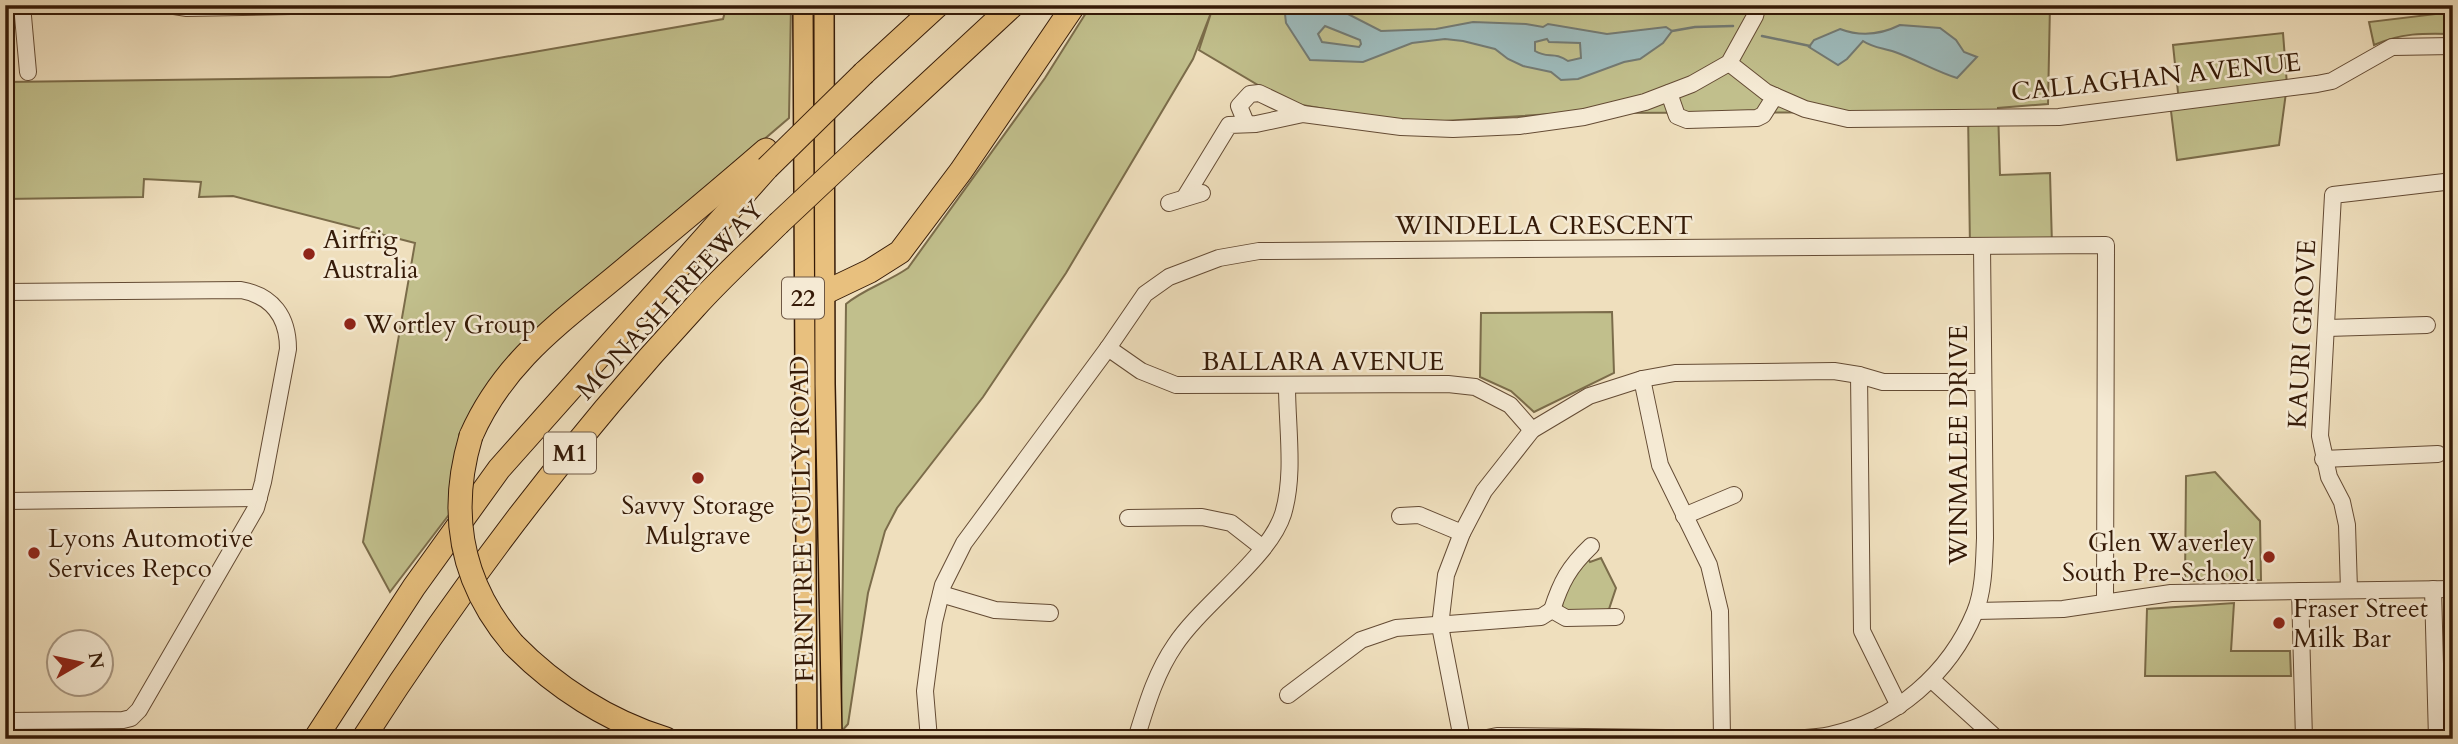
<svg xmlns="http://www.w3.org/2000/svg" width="2458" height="744" font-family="Cardo,serif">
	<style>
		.green { fill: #c1bf8c; stroke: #7b6c4a; stroke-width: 2 }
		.water { fill: #9dbabb; stroke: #737a73; stroke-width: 2; fill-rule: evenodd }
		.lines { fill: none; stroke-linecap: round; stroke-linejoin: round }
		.stream { stroke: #737a73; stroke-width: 2.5 }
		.minor-casing { stroke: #644b34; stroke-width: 18 }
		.major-casing { stroke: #351a07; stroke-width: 22 }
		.highway-casing { stroke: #351a07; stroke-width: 25 }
		.minor { stroke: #f5ead4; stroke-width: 16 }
		.major { stroke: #e8c07e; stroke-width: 19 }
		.highway { stroke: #e8c07e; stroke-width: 23 }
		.highway-bridge-casing { stroke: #351a07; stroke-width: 25; stroke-linecap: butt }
		.highway-bridge { stroke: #e8c07e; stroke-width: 23 }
		.poi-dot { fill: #8f2418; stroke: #f5ead4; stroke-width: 2.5 }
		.labels { text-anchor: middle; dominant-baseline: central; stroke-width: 5; stroke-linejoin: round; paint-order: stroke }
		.shield { fill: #f5ead4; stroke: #6f5844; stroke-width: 2 }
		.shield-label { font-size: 24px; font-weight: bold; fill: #351a07 }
		.street-label { font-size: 26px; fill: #351a07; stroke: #f5ead4 }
		.poi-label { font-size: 26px; fill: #351a07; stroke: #f5ead4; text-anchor: start }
	</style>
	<rect width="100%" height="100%" fill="#efdfbd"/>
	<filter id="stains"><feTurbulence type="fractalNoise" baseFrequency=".00286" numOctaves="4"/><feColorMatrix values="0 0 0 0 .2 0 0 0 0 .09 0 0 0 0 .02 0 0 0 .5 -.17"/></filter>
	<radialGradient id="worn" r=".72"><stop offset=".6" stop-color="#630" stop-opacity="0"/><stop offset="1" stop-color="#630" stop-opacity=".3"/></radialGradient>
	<g class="green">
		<polygon points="727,5 791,5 789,118 514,354 451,512 390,592 363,542 415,243 233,196 199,197 201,182 144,179 143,197 5,199 5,82 390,77 723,19"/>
		<path d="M 1091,5 L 2050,5 L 2048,104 L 1998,108 L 2000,175 L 2050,173 L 2052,245 L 1970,247 L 1968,112 L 1568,113 L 1429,122 L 1366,116 L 1302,105 L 1278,97 L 1199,50 L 1212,10 L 1193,59 L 1066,273 L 983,397 L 897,508 L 885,531 L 868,593 L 848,724 L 841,732 L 846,304 C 864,289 888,282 908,268 L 1045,78 Z"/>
		<path d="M 2452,12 L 2453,34 C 2424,33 2400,33 2374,45 L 2369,22 Z"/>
		<polygon points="2283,33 2287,85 2279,145 2177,160 2170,103 2179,102 2173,45"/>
		<polygon points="1612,312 1614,373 1534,412 1511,391 1480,377 1481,313"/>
		<polygon points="2215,472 2260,521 2261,580 2185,581 2186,476"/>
		<path d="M 1601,558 L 1616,588 L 1609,609 L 1603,612 L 1562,610 C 1562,588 1575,575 1588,559 L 1590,562 Z"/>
		<polygon points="2234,603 2231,651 2290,651 2291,676 2145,676 2147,609"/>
	</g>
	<g class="water">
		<path d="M 1294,5 L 1315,5 L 1348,14 L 1381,31 L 1436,29 L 1473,22 L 1526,24 L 1543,27 L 1548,24 L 1607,34 L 1666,27 L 1672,31 L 1663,43 L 1640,59 L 1624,62 L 1578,79 L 1561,80 L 1551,72 L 1523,66 L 1508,59 L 1495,49 L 1463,41 L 1445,39 L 1412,43 L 1363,62 L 1310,60 L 1286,23 L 1285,14 ZM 1325,26 L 1360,40 L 1361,44 L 1359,47 L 1322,42 L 1318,34 ZM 1547,39 L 1549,42 L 1580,43 L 1581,58 L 1568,61 C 1554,51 1548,59 1535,51 L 1535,42 Z"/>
		<path d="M 1900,25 L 1940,28 L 1956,40 L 1964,52 L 1977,57 L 1957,78 C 1935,71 1917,60 1895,52 C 1884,48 1873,48 1863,41 L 1847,59 L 1838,65 L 1809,47 L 1814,40 L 1840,29 C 1861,37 1880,35 1900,25 Z"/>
	</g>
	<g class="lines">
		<g class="stream">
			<polyline points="1672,31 1695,27 1733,26"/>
			<polyline points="1762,36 1810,46"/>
		</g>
		<g class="minor-casing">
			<g id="minor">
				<polyline points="22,5 28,72"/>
				<polyline points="168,5 187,8 341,5"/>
				<polyline points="1729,63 1766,92 1775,96 1805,109 1848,119 2059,117 2317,84 2332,81 2392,47 2453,46"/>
				<polyline points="1669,93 1677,116 1687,120 1757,118 1763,115 1775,96"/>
				<polyline points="1246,123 1239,106 1250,94 1259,93 1303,114"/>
				<polyline points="1185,197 1229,125 1256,124 1303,114 1401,127 1453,129 1519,126 1584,117 1645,102 1692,84 1729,63 1755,16 1758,5"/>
				<polyline points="1169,203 1202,193"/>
				<path d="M 5,292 L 241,290 C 273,296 288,317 288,349 L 263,482 L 256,508 L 139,710 L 131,718 L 123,720 L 5,721"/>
				<polyline points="2327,328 2427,325"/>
				<polyline points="1108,348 1141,371 1176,385 1448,384 1475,387 1510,405 1532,430"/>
				<polyline points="1859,375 1862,631 1899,706"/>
				<polyline points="1642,379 1660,465 1709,565 1720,611 1722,738"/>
				<polyline points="2323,459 2438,454"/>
				<polyline points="5,501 259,498"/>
				<polyline points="1400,516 1419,515 1462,533"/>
				<polyline points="1684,516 1734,495"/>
				<polyline points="1128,518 1202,517 1231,523 1263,548"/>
				<polyline points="2433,589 2437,739"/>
				<polyline points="2349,590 2347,525 2342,502 2329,477 2320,436 2333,195 2453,181"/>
				<polyline points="2300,591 2304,739"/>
				<polyline points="941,594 995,610 1050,613"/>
				<path d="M 1552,610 C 1561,582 1569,567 1591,546"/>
				<polyline points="1976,611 2063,609 2171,593 2453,589"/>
				<polyline points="1932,680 1997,739"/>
				<polyline points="1288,695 1361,640 1396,628 1541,617 1552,610 1566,618 1616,617"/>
				<polyline points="929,739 925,691 934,622 943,585 964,543 1108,348 1145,294 1169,277 1219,258 1259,251 2106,245 2105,602"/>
				<path d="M 1136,739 C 1146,707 1155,674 1175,645 C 1202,604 1269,558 1283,514 C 1295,474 1287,428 1287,386"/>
				<polyline points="1462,739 1440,626 1446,575 1462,533 1484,491 1532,430 1589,396 1642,379 1675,373 1834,371 1859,375 1883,382 1983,382"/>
				<polyline points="1482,739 1497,736 1747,739"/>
				<path d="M 1788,739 C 1802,738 1817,738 1830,735 C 1895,721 1950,673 1975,612 C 1984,590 1984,562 1985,538 L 1982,246"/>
			</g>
		</g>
		<g class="major-casing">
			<g id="major">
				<polyline points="803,5 807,739"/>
				<polyline points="824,5 825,384 832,739"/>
			</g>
		</g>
		<g class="highway-casing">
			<g id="highway">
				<polyline points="864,73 938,5"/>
				<polyline points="860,147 1013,5"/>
				<polyline points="826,292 870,271 900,252 961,171 1074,5"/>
				<path d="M 471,436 C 505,359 563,321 626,268 C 673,229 720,190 766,150"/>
				<path d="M 513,644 C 555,687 608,721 666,739"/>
				<polyline points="315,739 414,587 499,469 767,168"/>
				<path d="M 363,739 C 461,586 572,440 695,307 C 721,278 750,252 778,224"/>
			</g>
		</g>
		<use href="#minor" class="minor"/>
		<use href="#major" class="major"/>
		<use href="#highway" class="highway"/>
		<g class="highway-bridge-casing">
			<g id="highway-bridge">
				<polyline points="767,168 864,73"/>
				<polyline points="778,224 860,147"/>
				<path d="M 471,436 C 448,513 461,583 513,644"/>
			</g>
		</g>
		<use href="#highway-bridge" class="highway-bridge"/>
	</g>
	<g class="poi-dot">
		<circle cx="309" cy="254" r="7"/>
		<circle cx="350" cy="324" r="7"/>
		<circle cx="698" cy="478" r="7"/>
		<circle cx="34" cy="553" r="7"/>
		<circle cx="2269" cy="557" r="7"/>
		<circle cx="2279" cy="623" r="7"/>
	</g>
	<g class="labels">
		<g class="shield">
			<rect x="782" y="277.5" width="42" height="41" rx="5"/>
			<rect x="544" y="432.5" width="52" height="41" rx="5"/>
		</g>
		<g class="shield-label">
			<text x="803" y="298">22</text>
			<text x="570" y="453">M1</text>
		</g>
		<g class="street-label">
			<text transform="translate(2156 77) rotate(-6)">CALLAGHAN AVENUE</text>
			<text x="1544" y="225">WINDELLA CRESCENT</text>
			<text transform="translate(670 300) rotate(-47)">MONASH FREEWAY</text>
			<text transform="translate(2302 334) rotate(-87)">KAURI GROVE</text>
			<text x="1323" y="361">BALLARA AVENUE</text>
			<text transform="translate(1958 445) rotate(-90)">WINMALEE DRIVE</text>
			<text transform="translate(802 519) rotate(-91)">FERNTREE GULLY ROAD</text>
		</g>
		<g class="poi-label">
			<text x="323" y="239">Airfrig<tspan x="323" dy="30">Australia</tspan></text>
			<text x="364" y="324">Wortley Group</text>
			<text x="698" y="505" text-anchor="middle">Savvy Storage<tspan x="698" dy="30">Mulgrave</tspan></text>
			<text x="48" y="538">Lyons Automotive<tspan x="48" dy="30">Services Repco</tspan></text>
			<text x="2255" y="542" text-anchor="end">Glen Waverley<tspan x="2255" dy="30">South Pre-School</tspan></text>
			<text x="2293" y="608">Fraser Street<tspan x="2293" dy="30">Milk Bar</tspan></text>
		</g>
	</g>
	<rect width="2458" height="744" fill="none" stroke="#efdfbd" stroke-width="28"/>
	<rect x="7" y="7" width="2444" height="730" fill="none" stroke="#351a07" stroke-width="3.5"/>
	<rect x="14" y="14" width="2430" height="716" fill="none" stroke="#351a07" stroke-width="2"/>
	<g transform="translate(80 663) rotate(81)"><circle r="33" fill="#f5ead4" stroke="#a89782" stroke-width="2"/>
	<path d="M0-5L12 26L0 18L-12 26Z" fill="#8f2418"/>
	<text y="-10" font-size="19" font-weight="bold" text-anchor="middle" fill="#351a07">N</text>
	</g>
	<rect width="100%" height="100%" filter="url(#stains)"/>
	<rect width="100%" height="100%" fill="url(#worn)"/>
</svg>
